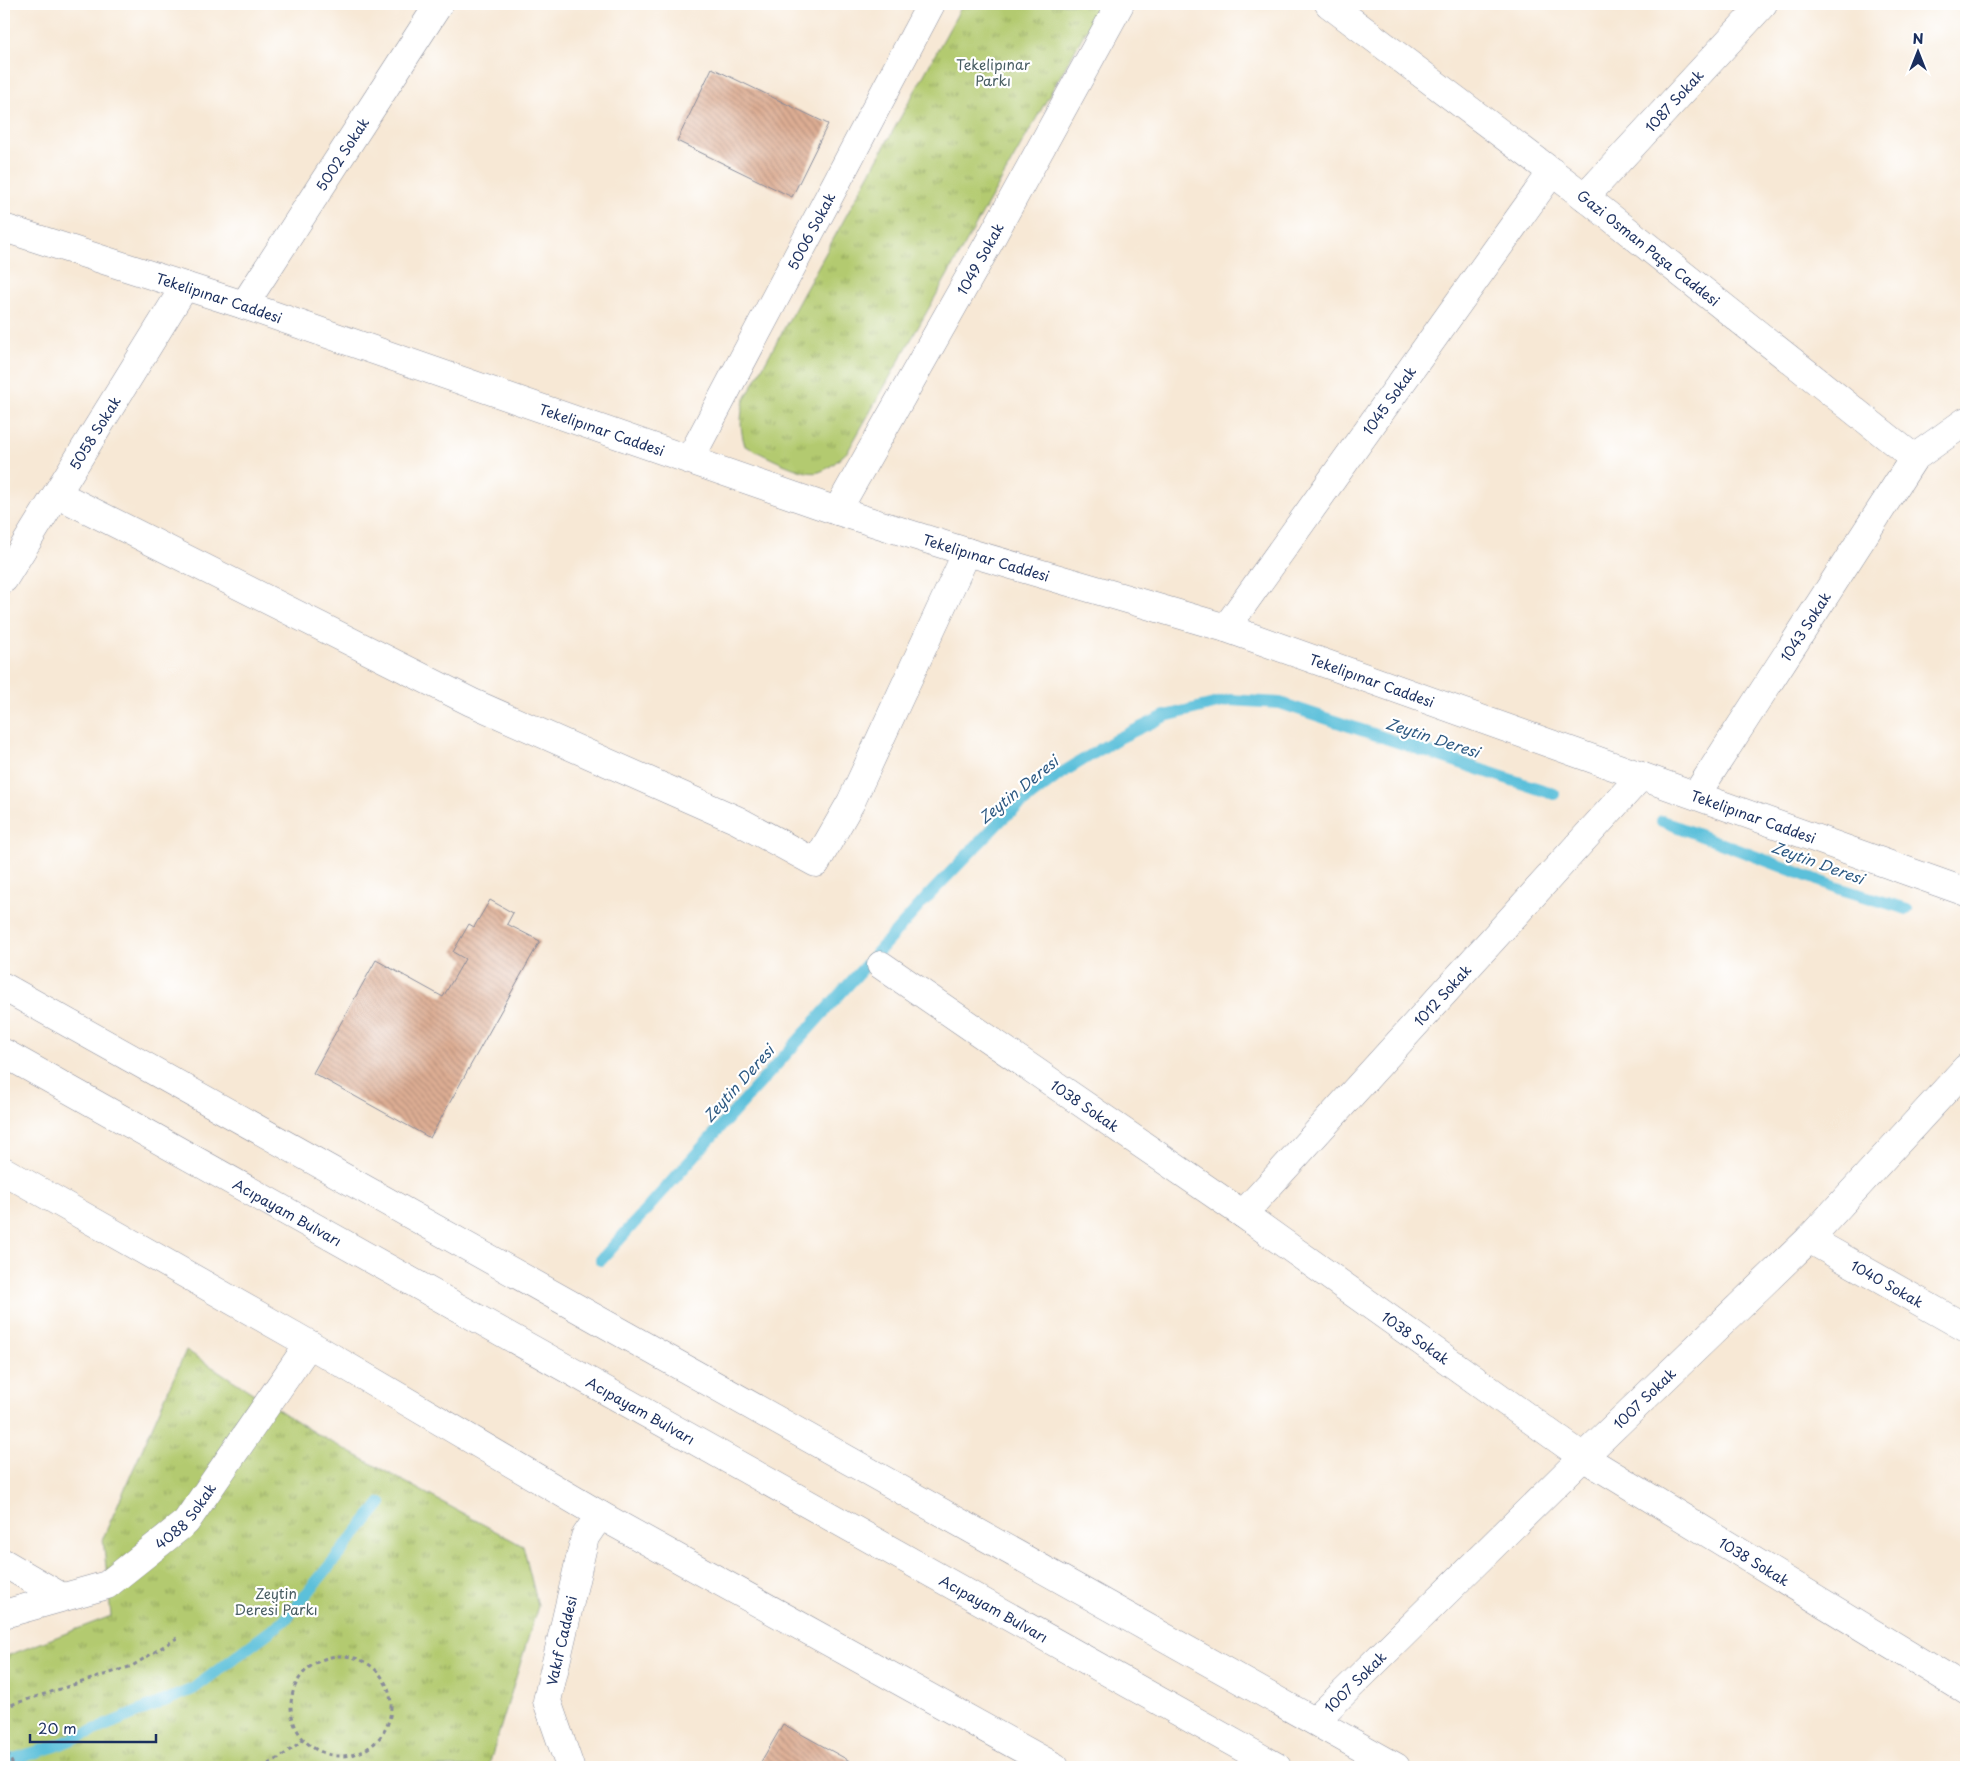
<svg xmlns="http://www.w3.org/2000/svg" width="1970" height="1771" font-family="'Playpen Sans',sans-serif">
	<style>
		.park { fill: url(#park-tufts); stroke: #677c66 }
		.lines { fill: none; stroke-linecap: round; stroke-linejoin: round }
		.stream { stroke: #5cc0da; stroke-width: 12 }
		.building { fill: url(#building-back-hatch) }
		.street-casing { stroke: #898c9a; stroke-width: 29 }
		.primary-casing { stroke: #898c9a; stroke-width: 29 }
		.path { stroke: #898c9a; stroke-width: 3; stroke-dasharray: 4 4; stroke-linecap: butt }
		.street { stroke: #fff; stroke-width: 28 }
		.primary { stroke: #fff; stroke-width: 28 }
		.labels { text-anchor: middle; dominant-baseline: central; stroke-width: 4.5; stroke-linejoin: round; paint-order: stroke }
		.park-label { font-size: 14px; fill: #495e63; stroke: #fff }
		.street-label { font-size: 14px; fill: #1b2f5e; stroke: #fff }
		.water-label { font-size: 15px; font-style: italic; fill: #2e5a83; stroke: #fff }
	</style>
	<defs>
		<pattern id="park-tufts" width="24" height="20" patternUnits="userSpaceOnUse" patternTransform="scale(1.25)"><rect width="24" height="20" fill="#b3ca6f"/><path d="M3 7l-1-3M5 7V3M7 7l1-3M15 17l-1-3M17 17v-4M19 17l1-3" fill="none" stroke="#91a45e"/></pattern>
		<pattern id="building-back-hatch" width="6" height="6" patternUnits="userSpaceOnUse" patternTransform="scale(1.25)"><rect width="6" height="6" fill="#ddad93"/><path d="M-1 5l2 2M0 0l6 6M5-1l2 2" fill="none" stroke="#b28d7b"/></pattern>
	</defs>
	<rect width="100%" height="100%" fill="#fff"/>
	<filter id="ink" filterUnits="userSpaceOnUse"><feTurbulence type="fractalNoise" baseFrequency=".02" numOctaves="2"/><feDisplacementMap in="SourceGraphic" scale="10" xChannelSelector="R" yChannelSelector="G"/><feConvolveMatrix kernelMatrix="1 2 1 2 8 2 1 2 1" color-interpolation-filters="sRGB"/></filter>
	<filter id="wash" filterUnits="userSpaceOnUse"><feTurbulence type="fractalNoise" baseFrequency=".0096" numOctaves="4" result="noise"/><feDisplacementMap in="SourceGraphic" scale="20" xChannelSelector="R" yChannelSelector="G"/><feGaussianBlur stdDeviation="1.12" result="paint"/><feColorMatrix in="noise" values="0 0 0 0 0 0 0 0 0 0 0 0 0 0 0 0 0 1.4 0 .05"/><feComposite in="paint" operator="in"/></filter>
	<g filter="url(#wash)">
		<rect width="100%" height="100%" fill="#f7e8d5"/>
		<g class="park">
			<path d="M 963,4 L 1101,4 L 848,451 C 839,459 831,468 819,472 C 802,477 762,453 745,446 C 740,430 740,417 744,401 Z"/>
			<polygon points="186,1350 313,1432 523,1546 538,1606 489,1765 483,1767 4,1767 4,1657 111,1616 103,1538"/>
		</g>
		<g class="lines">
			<g class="stream">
				<polyline points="1662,821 1841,889 1907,909"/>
				<polyline points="601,1260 929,895 1003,818 1060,774 1117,739 1165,716 1230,700 1280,703 1554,794"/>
				<polyline points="4,1762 56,1746 193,1689 285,1620 381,1503"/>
			</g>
		</g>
		<g id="blocks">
			<g class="building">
				<polygon points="712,68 828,124 792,197 677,141"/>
				<polygon points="490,900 513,913 507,924 540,941 430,1138 313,1073 376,960 443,997 465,959 453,952 469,924 474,927"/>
				<polygon points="783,1724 857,1765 856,1767 758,1767"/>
			</g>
		</g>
	</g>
	<g filter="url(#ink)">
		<use href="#blocks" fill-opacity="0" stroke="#898c9a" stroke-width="1"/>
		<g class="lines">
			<g class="street-casing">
				<g id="street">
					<path id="s1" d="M 1329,4 L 1585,197 L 1914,458"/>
					<path id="s2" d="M 1585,197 L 1763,4"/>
					<path id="s3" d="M 4,228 L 244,305 L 837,511 L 967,552 L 1226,628 L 1966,892"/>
					<path id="s4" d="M 244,305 L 439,4"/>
					<path id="s5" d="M 690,459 L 931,4"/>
					<polyline points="57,494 471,702 737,820 816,863 851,802 967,552"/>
					<path id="s6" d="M 837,511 L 987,246 L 1120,4"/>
					<path id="s7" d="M 4,579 L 185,286"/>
					<path id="s8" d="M 1226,628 L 1552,172"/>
					<path id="s9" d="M 1696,795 L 1914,458 L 1966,421"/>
					<path id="s10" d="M 881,965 L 1243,1214 L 1583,1457 L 1966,1690"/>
					<path id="s11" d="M 1243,1214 L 1641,776"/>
					<path id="s12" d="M 1809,1239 L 1966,1328"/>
					<polyline points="4,1563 62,1597"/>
					<path id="s13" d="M 4,1614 L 107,1585 L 186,1522 L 309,1344"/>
					<path id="s14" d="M 1315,1721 L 1583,1457 L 1809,1239 L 1966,1068"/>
					<path id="s15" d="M 570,1767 L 547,1701 L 585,1537 L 600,1515"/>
				</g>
			</g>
			<g class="primary-casing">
				<g id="primary">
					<polyline points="4,987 1396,1767"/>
					<path id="s16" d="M 4,1053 L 1277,1767"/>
					<polyline points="4,1171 309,1344 600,1515 1055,1767"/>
				</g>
			</g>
			<g class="path">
				<circle cx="341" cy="1706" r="50"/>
				<polyline points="4,1707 132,1666 177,1638"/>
				<polyline points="4,1746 14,1767"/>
				<polyline points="261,1767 278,1759 303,1740"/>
			</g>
			<use href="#street" class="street"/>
			<use href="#primary" class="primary"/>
		</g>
	</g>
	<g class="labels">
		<g class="park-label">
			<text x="993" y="64">Tekelipınar<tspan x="993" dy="16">Parkı</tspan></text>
			<text x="276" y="1593">Zeytin<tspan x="276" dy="16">Deresi Parkı</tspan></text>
		</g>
		<g class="street-label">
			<text stroke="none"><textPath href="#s2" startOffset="131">1087 Sokak</textPath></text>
			<text stroke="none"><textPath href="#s4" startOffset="180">5002 Sokak</textPath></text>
			<text stroke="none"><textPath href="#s5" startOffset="258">5006 Sokak</textPath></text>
			<text stroke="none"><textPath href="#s1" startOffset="402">Gazi Osman Paşa Caddesi</textPath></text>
			<text stroke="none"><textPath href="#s6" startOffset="290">1049 Sokak</textPath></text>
			<text stroke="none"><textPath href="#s3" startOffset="226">Tekelipınar Caddesi</textPath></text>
			<text stroke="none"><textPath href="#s8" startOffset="280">1045 Sokak</textPath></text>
			<text stroke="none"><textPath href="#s3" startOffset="631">Tekelipınar Caddesi</textPath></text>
			<text stroke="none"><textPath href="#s7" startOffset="172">5058 Sokak</textPath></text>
			<text stroke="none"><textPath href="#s3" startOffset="1036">Tekelipınar Caddesi</textPath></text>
			<text stroke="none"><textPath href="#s9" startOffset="201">1043 Sokak</textPath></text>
			<text stroke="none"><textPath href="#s3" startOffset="1441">Tekelipınar Caddesi</textPath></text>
			<text stroke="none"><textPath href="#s3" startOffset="1846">Tekelipınar Caddesi</textPath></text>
			<text stroke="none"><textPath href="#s11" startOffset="296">1012 Sokak</textPath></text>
			<text stroke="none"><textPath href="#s10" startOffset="248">1038 Sokak</textPath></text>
			<text stroke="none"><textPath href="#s16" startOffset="325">Acıpayam Bulvarı</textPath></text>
			<text stroke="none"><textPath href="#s12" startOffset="90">1040 Sokak</textPath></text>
			<text stroke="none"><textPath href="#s10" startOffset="652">1038 Sokak</textPath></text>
			<text stroke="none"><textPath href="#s14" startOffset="461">1007 Sokak</textPath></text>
			<text stroke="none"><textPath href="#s16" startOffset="730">Acıpayam Bulvarı</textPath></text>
			<text stroke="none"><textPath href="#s13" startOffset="212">4088 Sokak</textPath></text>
			<text stroke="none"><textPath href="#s10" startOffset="1058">1038 Sokak</textPath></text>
			<text stroke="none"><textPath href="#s16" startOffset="1135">Acıpayam Bulvarı</textPath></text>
			<text stroke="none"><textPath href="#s15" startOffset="132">Vakıf Caddesi</textPath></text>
			<text stroke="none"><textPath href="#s14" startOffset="56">1007 Sokak</textPath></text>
		</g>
		<g class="water-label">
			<text transform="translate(1433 737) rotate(18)">Zeytin Deresi</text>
			<text transform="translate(1018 789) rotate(-39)">Zeytin Deresi</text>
			<text transform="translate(1818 862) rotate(20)">Zeytin Deresi</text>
			<text transform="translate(738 1083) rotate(-48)">Zeytin Deresi</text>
		</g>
	</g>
	<rect width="1970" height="1771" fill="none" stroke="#fff" stroke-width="20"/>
	<g transform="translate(1918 52)" stroke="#ffffff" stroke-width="4" paint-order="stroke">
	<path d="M0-4L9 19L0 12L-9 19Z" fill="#1b2f5e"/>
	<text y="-8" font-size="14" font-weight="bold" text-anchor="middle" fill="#1b2f5e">N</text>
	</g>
	<path d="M30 1734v8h126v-8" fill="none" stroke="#1b2f5e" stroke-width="2.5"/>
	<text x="38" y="1734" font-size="15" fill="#1b2f5e" stroke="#ffffff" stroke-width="4" paint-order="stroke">20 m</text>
</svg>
